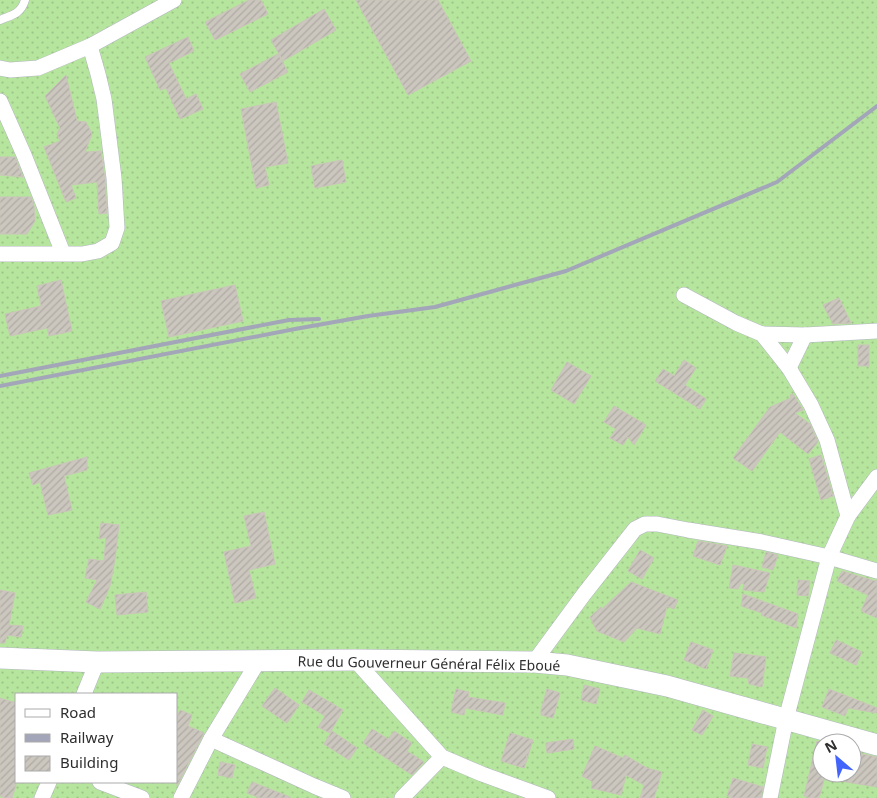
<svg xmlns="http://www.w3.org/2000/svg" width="877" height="798" font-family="'Noto Sans',sans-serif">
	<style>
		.grass { fill: url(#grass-dots); fill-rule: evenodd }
		.building { fill: url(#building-hatch); stroke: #cbc5ba }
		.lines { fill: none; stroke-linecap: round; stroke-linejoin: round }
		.lane-casing { stroke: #b4b7c1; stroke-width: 9 }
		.street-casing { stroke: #b4b7c1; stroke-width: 16 }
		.secondary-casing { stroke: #b4b7c1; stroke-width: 22 }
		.lane { stroke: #fff; stroke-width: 8 }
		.street { stroke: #fff; stroke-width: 15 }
		.secondary { stroke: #fff; stroke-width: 21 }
		.rail { stroke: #a3a6b8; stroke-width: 4 }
		.labels { text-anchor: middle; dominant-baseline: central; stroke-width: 4; stroke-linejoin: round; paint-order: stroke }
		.street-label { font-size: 14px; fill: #2e2e2e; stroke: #fff }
	</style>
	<defs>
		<pattern id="grass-dots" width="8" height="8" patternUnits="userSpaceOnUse" patternTransform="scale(1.25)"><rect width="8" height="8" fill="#b6e59e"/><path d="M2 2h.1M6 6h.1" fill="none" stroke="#9dc588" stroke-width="1.8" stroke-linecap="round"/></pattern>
		<pattern id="building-hatch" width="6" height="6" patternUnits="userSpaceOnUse" patternTransform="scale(1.25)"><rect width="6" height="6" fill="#cbc7bf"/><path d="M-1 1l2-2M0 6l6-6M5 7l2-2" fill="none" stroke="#afaba4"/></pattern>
	</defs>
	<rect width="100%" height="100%" fill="#efe9e1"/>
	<path class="grass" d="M 0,0 L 877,0 L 877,798 L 0,798 ZM 16,694 L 176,694 L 176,782 L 16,782 ZM 822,743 L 852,743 L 852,773 L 822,773 Z"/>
	<g class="building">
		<polygon points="249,0 261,0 268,14 215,40 205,22"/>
		<polygon points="356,0 438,0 471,61 408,95"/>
		<polygon points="324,9 336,30 283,61 271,40"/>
		<polygon points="188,37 194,51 169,63 186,99 196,94 203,109 180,119 166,88 160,90 145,57"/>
		<polygon points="278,54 288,72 250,92 240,74"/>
		<polygon points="66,75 77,121 86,122 92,134 85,152 101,151 105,179 107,213 99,214 97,182 71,185 76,198 66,202 44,147 60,141 57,134 60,128 45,96"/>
		<polygon points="276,102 288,163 265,167 269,185 256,188 241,109"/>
		<polygon points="0,157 15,157 23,177 0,175"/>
		<polygon points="342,160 346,182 315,188 311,166"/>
		<polygon points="0,197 31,197 34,206 35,221 27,234 0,234"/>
		<polygon points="61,280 72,331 49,336 47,328 10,336 5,314 41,306 37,286"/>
		<polygon points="235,285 243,321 169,337 161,301"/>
		<polygon points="839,298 851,323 833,324 823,305"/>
		<rect x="858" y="345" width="11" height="21"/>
		<polygon points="684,360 696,368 685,385 706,399 700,409 655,381 663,369 674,376"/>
		<polygon points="567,362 591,376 574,404 551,390"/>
		<polygon points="793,394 803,410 795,413 810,424 818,442 808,454 780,432 752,471 733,458 770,407 791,398 790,395"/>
		<polygon points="614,406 646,425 634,445 628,437 623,445 610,438 616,429 604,422"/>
		<polygon points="821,455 833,496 821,500 809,459"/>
		<polygon points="87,457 87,470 64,476 72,510 48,515 40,482 33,485 29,473"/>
		<polygon points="264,512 275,564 249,570 256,598 235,603 224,552 251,546 244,516"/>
		<polygon points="101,523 119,525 115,559 110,586 100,609 86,602 97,580 85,578 89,559 104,561 106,537 99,539"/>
		<polygon points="698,541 727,546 720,565 693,556"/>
		<polygon points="640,550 654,558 642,579 628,571"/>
		<polygon points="766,552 778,555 773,570 762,567"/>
		<polygon points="733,565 770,573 764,592 743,590 744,584 741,583 738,589 729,588"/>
		<polygon points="842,571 875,581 877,580 877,618 861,611 868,595 837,581"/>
		<polygon points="798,580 810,581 808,596 797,595"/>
		<polygon points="631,582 678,600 674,609 667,606 660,634 637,628 624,642 597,631 590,617 601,607 602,609"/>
		<polygon points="0,590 15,593 9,625 23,626 21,637 7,635 5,643 0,643"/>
		<polygon points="146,592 148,612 117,615 115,595"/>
		<polygon points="743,594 798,614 796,628 761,615 762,613 741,606"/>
		<polygon points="836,640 862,652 856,665 830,653"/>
		<polygon points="691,642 713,650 706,669 684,660"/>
		<polygon points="734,653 766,657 762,687 749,684 748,678 730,676"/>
		<polygon points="584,685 600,689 596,704 581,700"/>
		<polygon points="275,688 299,705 287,723 262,706"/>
		<polygon points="456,689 469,692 468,697 505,703 503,715 465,708 464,715 451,712"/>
		<polygon points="547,689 560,693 553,718 541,715 541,710"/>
		<polygon points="829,689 877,708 877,713 848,708 845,716 822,707"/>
		<polygon points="309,690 343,710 330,733 318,727 325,716 302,702"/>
		<polygon points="0,698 16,703 16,785 12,798 5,798 0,796"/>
		<polygon points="180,710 192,715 188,726 204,733 177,786 176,719"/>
		<polygon points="703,710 713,716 702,735 692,730"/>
		<polygon points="372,729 388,739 394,731 412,743 407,751 424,762 412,775 363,743"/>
		<polygon points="332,731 357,748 349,760 324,744"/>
		<polygon points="510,733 533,740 528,756 526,756 528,757 524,768 501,761"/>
		<polygon points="573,739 574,749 547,753 546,743"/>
		<polygon points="817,741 822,743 822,773 826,773 819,798 811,798 804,796"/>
		<polygon points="752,744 767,747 763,768 748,765"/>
		<polygon points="595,746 623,758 625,755 647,768 662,772 654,798 640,798 644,785 626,775 621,795 591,788 593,782 582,776"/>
		<polygon points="852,752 877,757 877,787 828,779 828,773 852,773"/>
		<polygon points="220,762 235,765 232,778 218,775"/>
		<polygon points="733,778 763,787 761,798 733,798 727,796"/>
		<polygon points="252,782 290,797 290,798 260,798 247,793"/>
	</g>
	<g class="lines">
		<g class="lane-casing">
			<path id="lane" d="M 0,20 C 12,15 21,14 25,0"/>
		</g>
		<g class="street-casing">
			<g id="street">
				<polyline points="0,68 10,70 38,68 90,46 174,0"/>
				<polyline points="0,101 24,155 63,253"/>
				<polyline points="0,254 82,254 98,251 112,243 117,228 114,178 104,99 98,74 90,46"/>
				<polyline points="684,295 736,323 762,334 789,368 811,405 827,440 848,516 829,557 786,719 770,798"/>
				<polyline points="762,334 805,335 877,331"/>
				<polyline points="789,368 805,335"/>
				<polyline points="848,516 877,477"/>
				<polyline points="355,660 442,757 482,774 548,798"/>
				<polyline points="534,662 584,594 628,538 635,529 645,524 657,524 688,530 762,542 829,557 877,571"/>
				<polyline points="84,694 97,662"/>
				<polyline points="211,739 314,786 343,798"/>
				<polyline points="100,782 142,798"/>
				<polyline points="42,798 49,782"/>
				<polyline points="181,798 211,739 259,660"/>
				<polyline points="402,798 442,757"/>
			</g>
		</g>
		<g class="secondary-casing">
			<polyline id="secondary" points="0,658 97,662 355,660 534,662 567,665 667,686 877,745"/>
		</g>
		<use href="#lane" class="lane"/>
		<use href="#street" class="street"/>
		<use href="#secondary" class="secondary"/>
		<g class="rail">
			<polyline points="0,376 289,320 319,319"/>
			<polyline points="0,386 295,329 368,316 435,307 566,271 777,182 877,106"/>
		</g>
	</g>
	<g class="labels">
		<g class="street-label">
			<text transform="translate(429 663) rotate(1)">Rue du Gouverneur Général Félix Eboué</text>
		</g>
	</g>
	<rect x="15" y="693" width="162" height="90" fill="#ffffff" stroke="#ababab"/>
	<rect x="25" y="709" width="25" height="8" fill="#ffffff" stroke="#ababab"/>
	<text x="60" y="718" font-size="15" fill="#2e2e2e">Road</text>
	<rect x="25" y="734" width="25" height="8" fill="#a3a6b8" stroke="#ababab"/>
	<text x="60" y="743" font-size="15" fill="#2e2e2e">Railway</text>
	<rect x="25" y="756" width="25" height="15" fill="url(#building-hatch)" stroke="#ababab"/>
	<text x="60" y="768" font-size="15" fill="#2e2e2e">Building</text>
	<g transform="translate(837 758) rotate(332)"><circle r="24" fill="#ffffff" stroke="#ababab"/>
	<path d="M0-4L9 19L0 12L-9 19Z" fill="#4264fb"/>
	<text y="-8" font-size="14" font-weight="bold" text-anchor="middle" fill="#2e2e2e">N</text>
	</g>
</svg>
